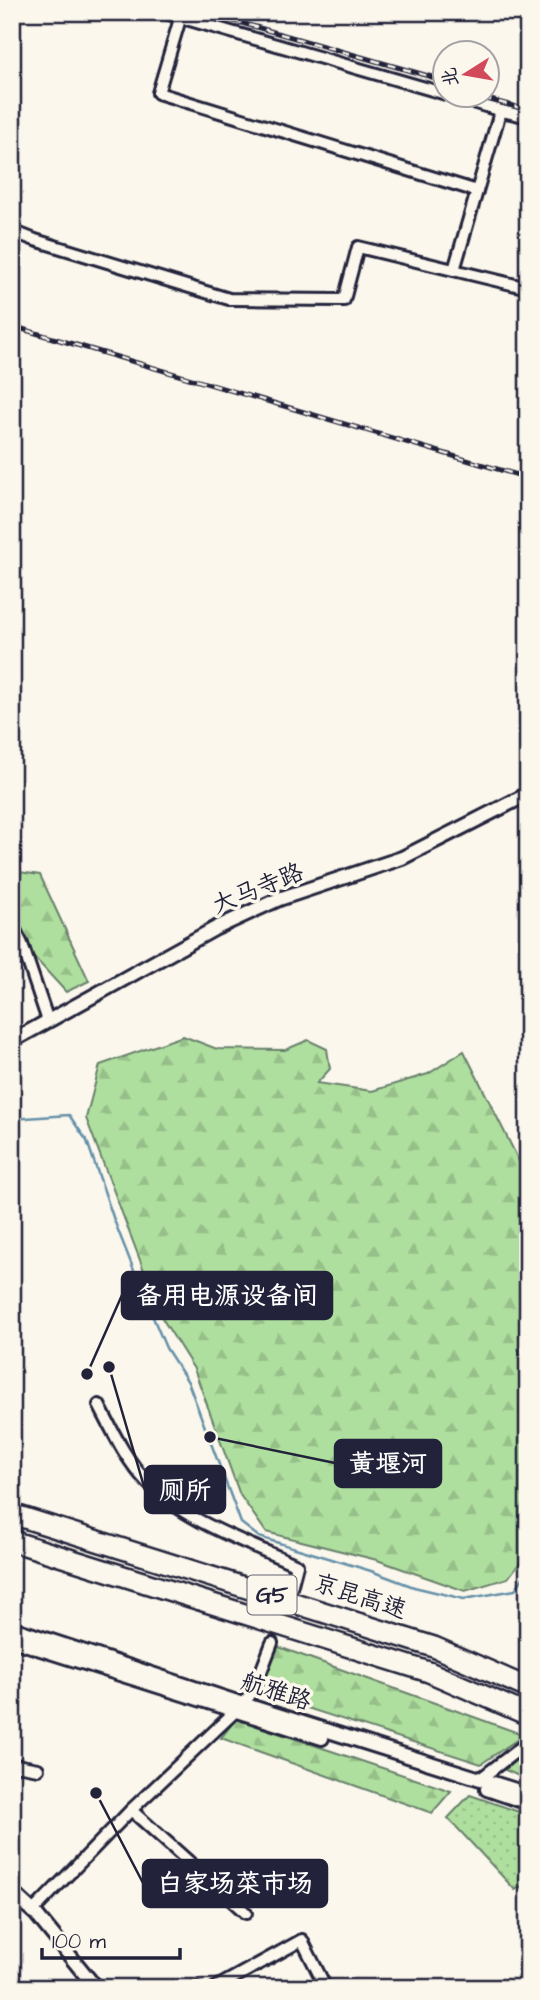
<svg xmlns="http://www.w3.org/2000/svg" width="540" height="2000" font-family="'Architects Daughter','LXGW WenKai TC',sans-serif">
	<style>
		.forest { fill: url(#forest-firs); stroke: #68806c; stroke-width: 2 }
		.park { fill: url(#park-dots); stroke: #68806c; stroke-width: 2 }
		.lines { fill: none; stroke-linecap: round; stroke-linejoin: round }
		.stream { stroke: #6590aa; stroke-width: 2.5 }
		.minor-tunnel { stroke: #d0ccc9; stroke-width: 10; stroke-dasharray: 10 5; stroke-linecap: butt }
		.minor-casing { stroke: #22223b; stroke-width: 16 }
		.tertiary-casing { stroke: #22223b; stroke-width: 18 }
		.motorway-casing { stroke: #22223b; stroke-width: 24 }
		.minor { stroke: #fbf7ec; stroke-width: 10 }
		.tertiary { stroke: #fbf7ec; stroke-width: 12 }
		.motorway { stroke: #fbf7ec; stroke-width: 19 }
		.rail-casing { stroke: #22223b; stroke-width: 5 }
		.rail { stroke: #fbf7ec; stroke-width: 2.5; stroke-dasharray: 8; stroke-linecap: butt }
		.labels { text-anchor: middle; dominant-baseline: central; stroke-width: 7; stroke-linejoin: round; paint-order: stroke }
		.shield { fill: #fbf7ec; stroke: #636270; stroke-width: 2 }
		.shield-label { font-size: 23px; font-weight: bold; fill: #22223b }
		.street-label { font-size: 24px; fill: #22223b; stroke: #fbf7ec }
		.leader { fill: none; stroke: #22223b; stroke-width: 2.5 }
		.callout-dot { fill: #22223b; stroke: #fbf7ec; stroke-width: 2.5 }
		.callout { fill: #22223b; stroke: #22223b; stroke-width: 2.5 }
		.callout-label { font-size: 26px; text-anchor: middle; font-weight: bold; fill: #fff }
	</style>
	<defs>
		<pattern id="forest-firs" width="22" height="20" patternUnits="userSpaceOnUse" patternTransform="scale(1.75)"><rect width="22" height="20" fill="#afdf9e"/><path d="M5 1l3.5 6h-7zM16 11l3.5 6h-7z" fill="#96bf89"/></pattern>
		<pattern id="park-dots" width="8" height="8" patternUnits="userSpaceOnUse" patternTransform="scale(1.75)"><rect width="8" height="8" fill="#afdf9e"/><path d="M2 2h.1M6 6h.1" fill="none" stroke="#96bf89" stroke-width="1.8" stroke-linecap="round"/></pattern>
	</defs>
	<rect width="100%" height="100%" fill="#fbf7ec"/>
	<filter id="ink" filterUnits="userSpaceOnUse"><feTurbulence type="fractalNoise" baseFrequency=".0143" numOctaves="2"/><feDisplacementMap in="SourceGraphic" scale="14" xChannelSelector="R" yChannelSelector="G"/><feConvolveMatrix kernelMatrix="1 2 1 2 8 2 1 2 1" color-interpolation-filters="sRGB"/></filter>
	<g filter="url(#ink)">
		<g class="forest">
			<polygon points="12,871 40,875 89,981 66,992 33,956 12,905"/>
			<polygon points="183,1036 217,1049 285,1050 308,1040 327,1049 330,1069 317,1083 372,1091 428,1074 464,1051 528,1179 528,1535 522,1560 508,1578 465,1591 377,1560 266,1532 240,1495 194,1369 162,1318 86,1118 100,1065"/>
			<polygon points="276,1646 524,1735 481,1764 257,1692"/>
			<polygon points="236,1719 451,1791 432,1813 221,1738"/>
		</g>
		<g class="park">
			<polygon points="528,1749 528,1780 505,1770"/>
			<polygon points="470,1795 528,1815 528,1883 515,1890 448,1818"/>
		</g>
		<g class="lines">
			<polyline class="stream" points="12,1119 69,1115 87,1141 114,1220 144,1296 166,1348 188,1382 241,1523 259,1537 371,1571 414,1587 464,1599 515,1590 528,1570"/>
			<polyline class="minor-tunnel" points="272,1643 288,1596"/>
			<g class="minor-casing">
				<g id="minor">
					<polyline points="162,12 446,94"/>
					<polyline points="182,12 158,93 477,191"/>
					<polyline points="447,94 502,111"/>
					<polyline points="12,231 35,240 229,299 344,300 358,247 528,288"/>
					<polyline points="454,270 498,119 502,111 528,117"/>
					<polyline points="12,924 22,944 48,1021"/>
					<path d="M 99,1405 C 113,1432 126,1460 147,1482 C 181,1520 251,1544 297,1565 L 291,1588"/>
					<polyline points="12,1770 16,1765 38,1769"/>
					<polyline points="485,1780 480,1779 528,1742"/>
					<polyline points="131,1810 246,1913"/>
					<polyline points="33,1911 131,1810 243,1704 254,1690 272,1643"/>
					<polyline points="192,1988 197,1988"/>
					<polyline points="215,1988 302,1940 326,1988"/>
				</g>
			</g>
			<g class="tertiary-casing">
				<g id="tertiary">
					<polyline points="12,1041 216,928 279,899 402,858 528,794"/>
					<polyline points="12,1628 243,1704 528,1794"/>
					<polyline points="12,1640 322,1738"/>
					<polyline points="487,1789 528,1803"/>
					<polyline points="12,1892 36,1914 96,1988"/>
				</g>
			</g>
			<g class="motorway-casing">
				<g id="motorway">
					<polyline points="12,1514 434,1647 528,1688"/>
					<polyline points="12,1541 429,1672 528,1715"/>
				</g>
			</g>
			<use href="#minor" class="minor"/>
			<use href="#tertiary" class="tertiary"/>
			<use href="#motorway" class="motorway"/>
			<g class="rail-casing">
				<g id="rail">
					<polyline points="203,12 446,81"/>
					<polyline points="468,94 528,110"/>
					<polyline points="12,326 528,478"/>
				</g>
			</g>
			<use href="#rail" class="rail"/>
		</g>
	</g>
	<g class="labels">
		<rect class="shield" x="247.5" y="1575.5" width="49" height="39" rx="5"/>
		<g class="shield-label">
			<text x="272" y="1595">G5</text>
		</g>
		<g class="street-label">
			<text transform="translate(258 889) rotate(-22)">大马寺路</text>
			<text transform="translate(360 1597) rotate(18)">京昆高速</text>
			<text transform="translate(276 1692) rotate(18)">航雅路</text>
		</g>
	</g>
	<path class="leader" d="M87 1374L122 1295M210 1437L335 1463M109 1367L145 1490M96 1793L143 1883"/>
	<g class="callout-dot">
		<circle cx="87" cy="1374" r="7"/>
		<circle cx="210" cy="1437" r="7"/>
		<circle cx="109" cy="1367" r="7"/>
		<circle cx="96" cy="1793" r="7"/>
	</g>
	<g class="callout">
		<rect x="122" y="1272" width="210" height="47" rx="7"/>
		<rect x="335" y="1440" width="106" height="47" rx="7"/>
		<rect x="145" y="1466" width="80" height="47" rx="7"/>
		<rect x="143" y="1860" width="184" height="47" rx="7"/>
	</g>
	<g class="callout-label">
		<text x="227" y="1304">备用电源设备间</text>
		<text x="388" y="1472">黄堰河</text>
		<text x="185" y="1499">厕所</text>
		<text x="235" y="1892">白家场菜市场</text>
	</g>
	<rect width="540" height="2000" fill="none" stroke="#fbf7ec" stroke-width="42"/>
	<rect x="21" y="21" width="498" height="1958" fill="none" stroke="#22223b" stroke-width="2.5" filter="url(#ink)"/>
	<g transform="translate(466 74) rotate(259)"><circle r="33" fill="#fbf7ec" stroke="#a4a2a5" stroke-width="2"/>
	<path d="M0-5L12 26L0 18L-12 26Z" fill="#d1495b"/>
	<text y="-10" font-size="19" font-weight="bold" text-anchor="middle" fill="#22223b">北</text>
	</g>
	<path d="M42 1948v10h138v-10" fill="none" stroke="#22223b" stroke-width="3.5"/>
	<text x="52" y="1948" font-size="21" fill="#22223b" stroke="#fbf7ec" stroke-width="5" paint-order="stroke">100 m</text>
</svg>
